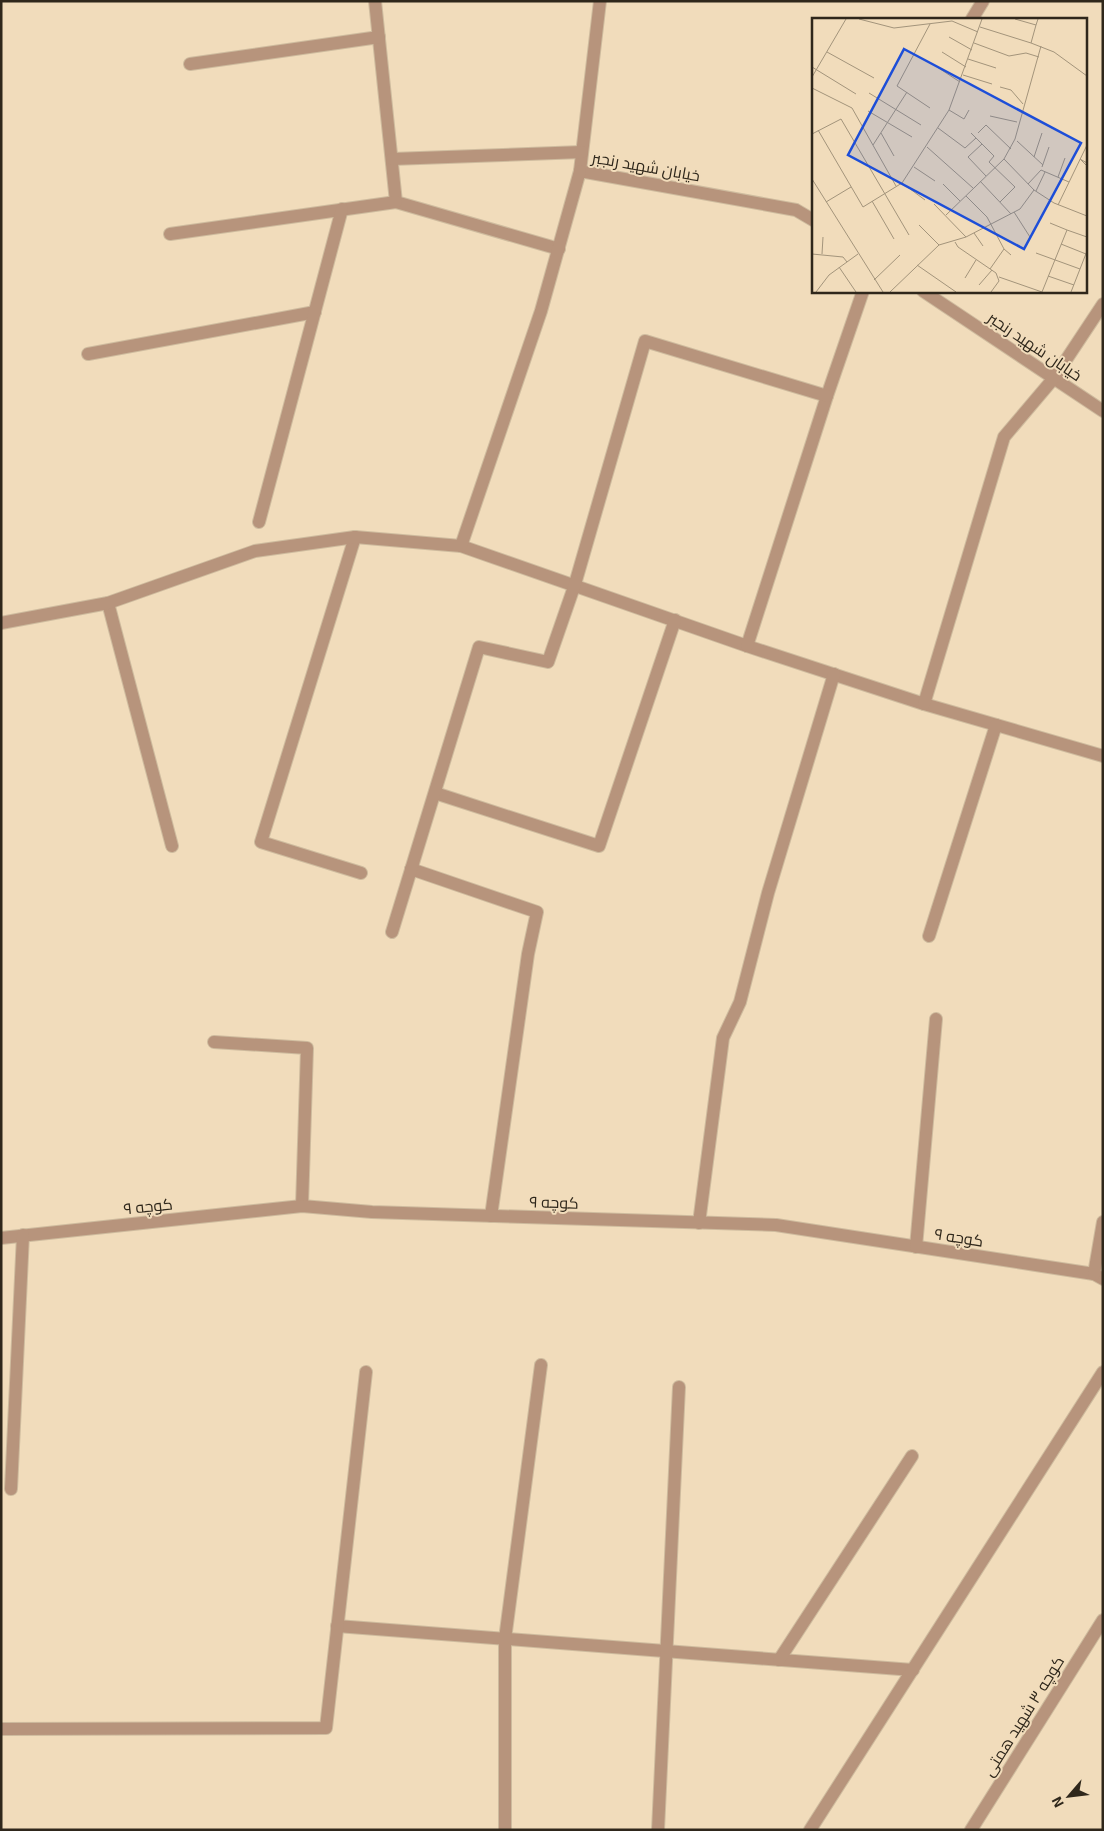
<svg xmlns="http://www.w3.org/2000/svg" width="1104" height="1831" font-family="Georgia,Cairo,serif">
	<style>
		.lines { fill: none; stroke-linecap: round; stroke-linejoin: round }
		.street-casing { stroke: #cebb9e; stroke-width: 14 }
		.street { stroke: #b7947c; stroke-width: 12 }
		.labels { text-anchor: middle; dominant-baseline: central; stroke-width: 4; stroke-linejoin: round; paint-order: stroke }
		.street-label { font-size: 16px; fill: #2f271b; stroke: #f1dcbb }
		.inset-road { fill: none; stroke: #a3947b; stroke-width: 1 }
		.view { fill: #1d4ed8; fill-opacity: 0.15; stroke: #1d4ed8; stroke-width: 2.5 }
		.inset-edge { fill: none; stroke: #2f271b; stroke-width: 2.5 }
	</style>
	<rect width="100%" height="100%" fill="#f1dcbb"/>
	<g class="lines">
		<g class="street-casing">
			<g id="street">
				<polyline points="375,1 396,202 559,249"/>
				<polyline points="600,1 580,171 796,210 813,220"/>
				<polyline points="972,19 983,1"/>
				<polyline points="190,64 379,37"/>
				<polyline points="392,159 582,152"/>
				<polyline points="170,234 396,202"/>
				<polyline points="923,291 1103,411"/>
				<polyline points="88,354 315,312"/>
				<polyline points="259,522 342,209"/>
				<polyline points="355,537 261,842 361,873"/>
				<polyline points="461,546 747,646 924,704 1103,756"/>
				<polyline points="108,603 172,846"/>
				<polyline points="1,623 108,603 255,551 355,537 461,546 541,311 580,171"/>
				<polyline points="747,646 827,396 863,291"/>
				<polyline points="924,704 1004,437 1054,378 1103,304"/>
				<polyline points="435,793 599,846 675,620"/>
				<polyline points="411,869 537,912 528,954 491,1216"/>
				<polyline points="392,932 479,647 548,662 575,584 645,341 827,396"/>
				<polyline points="929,936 996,725"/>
				<polyline points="214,1042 307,1048 302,1206"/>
				<polyline points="699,1223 723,1038 740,1002 768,893 834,674"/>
				<polyline points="1,1238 302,1206 372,1212 776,1225 1094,1274 1103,1279"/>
				<polyline points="916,1247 936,1019"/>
				<polyline points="1094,1274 1103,1222"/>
				<polyline points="11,1489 23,1235"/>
				<polyline points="337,1626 913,1670"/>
				<polyline points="779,1660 912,1456"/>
				<polyline points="1,1729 326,1728 366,1372"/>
				<polyline points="505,1830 505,1639 541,1365"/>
				<polyline points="658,1830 679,1387"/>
				<polyline points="810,1830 1103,1372"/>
				<polyline points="971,1830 1103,1620"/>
			</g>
		</g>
		<use href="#street" class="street"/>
	</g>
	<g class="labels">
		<g class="street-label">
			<text transform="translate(646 166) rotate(10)">خیابان شهید رنجبر</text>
			<text transform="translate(1035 346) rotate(34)">خیابان شهید رنجبر</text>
			<text transform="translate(554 1202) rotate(2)">کوچه ۹</text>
			<text transform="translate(148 1206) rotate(-6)">کوچه ۹</text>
			<text transform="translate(959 1237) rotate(9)">کوچه ۹</text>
			<text transform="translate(1023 1716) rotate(-58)">کوچه ۳ شهید همتی</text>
		</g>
	</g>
	<g transform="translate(812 18)">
		<rect width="275" height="275" fill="#f1dcbb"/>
		<path class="inset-road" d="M 47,1 L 82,10 L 140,3 L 166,14M 203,1 L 224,7 L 226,1M 224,7 L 219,25 L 242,34 L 275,58M 168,9 L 219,25M 137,19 L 160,32M 162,25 L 197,38 L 214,35 L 227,39M 15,34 L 62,60M 130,34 L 154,49M 156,41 L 184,50M 0,49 L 44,76M 125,49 L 148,64M 151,57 L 180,66M 0,59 L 34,1M 188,69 L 199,72 L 211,86M 0,70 L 40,90 L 84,168M 57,75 L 109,107M 118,90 L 85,68 L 118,6M 137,92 L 152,101 L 157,92M 56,93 L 100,119M 178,98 L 205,104M 126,110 L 153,130 L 164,120M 6,112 L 51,189 L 90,165 L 137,92 L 170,1M 69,115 L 82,138M 159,115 L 182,138 L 177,144 L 203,169 L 188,184M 166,115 L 174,107 L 199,131M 0,116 L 29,101 L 97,217M 205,123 L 231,147M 170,126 L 156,139 L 174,158M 61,127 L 95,74M 115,129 L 161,170M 222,139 L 230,115M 275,145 L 268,141 L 275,148M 102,149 L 123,163M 230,149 L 237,129M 246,159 L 253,140M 0,161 L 71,274M 168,163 L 199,196M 90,165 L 113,182M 131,166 L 148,183M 216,166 L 229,152 L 257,164M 222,172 L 192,141 L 203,121 L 229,28M 224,173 L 233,154M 154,178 L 175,199 L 192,231 L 199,237M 60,183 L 82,221M 14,184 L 39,169M 122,186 L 154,219M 246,187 L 275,127M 202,194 L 218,219M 134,197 L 192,141M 107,207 L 127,227M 255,212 L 275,219M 162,215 L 171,228M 143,224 L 146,229 L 184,255 L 187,263 L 179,274M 249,226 L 274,236M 224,235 L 268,251 L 259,274M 0,236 L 31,239 L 35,244M 10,236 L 11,219M 105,247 L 144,274M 27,249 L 44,274M 178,251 L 192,231M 268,251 L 275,233M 236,258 L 262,267M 187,259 L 230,274M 153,260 L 164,242M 62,262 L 88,237M 167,267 L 180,252M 4,274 L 17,257 L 46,236M 78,274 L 127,227 L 154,219 L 208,191 L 222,172 L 242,185 L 275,198M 230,274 L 255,212 L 238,205"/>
		<path class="view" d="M 92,31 L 269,125 L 212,231 L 36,137 Z"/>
		<rect width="275" height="275" class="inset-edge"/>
	</g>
	<rect width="1104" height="1831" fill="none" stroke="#2f271b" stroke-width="5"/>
	<g transform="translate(1069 1796) rotate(242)" stroke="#f1dcbb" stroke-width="4" paint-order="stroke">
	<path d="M0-4L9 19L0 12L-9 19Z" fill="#2f271b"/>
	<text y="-8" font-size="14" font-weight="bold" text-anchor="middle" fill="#2f271b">N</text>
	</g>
</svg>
